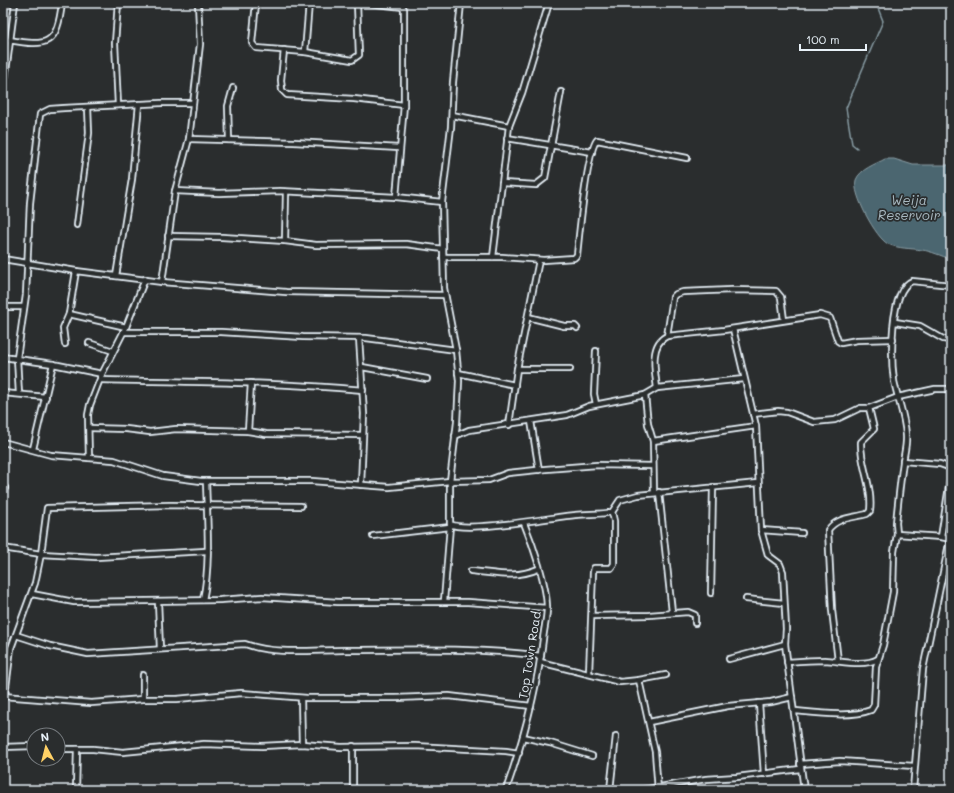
<svg xmlns="http://www.w3.org/2000/svg" width="954" height="793" font-family="Mali,sans-serif">
	<style>
		.water { fill: #4b666f; stroke: #8a9ea6 }
		.lines { fill: none; stroke-linecap: round; stroke-linejoin: round }
		.stream { stroke: #8a9ea6; stroke-width: 1.5 }
		.minor-casing { stroke: #e8f1f8; stroke-width: 8 }
		.minor { stroke: #2a2d2e; stroke-width: 4.5 }
		.labels { text-anchor: middle; dominant-baseline: central; stroke-width: 3.5; stroke-linejoin: round; paint-order: stroke }
		.street-label { font-size: 12px; fill: #e8f1f8; stroke: #2a2d2e }
		.water-label { font-size: 13px; font-style: italic; fill: #a9b9c1; stroke: #2a2d2e }
	</style>
	<rect width="100%" height="100%" fill="#2a2d2e"/>
	<filter id="ink" filterUnits="userSpaceOnUse"><feTurbulence type="fractalNoise" baseFrequency=".025" numOctaves="2"/><feDisplacementMap in="SourceGraphic" scale="8" xChannelSelector="R" yChannelSelector="G"/><feConvolveMatrix kernelMatrix="1 2 1 2 8 2 1 2 1" color-interpolation-filters="sRGB"/></filter>
	<g filter="url(#ink)">
		<path class="water" d="M 885,159 L 894,159 L 913,165 L 951,165 L 951,259 C 941,256 931,251 922,250 C 910,248 899,249 888,244 C 876,238 852,194 856,180 C 860,169 876,164 885,159 Z"/>
		<g class="lines">
			<polyline class="stream" points="857,148 852,144 846,108 883,21 876,3"/>
			<g class="minor-casing">
				<g id="minor">
					<polyline points="118,3 115,43 118,105"/>
					<polyline points="256,3 252,43 256,48 305,52 352,60 359,55 357,3"/>
					<polyline points="368,3 403,7 404,9 404,105 396,197"/>
					<path d="M 461,3 L 453,82 L 451,127 L 442,202 L 444,288 L 456,350 L 459,381 L 457,422 L 450,481 L 450,524 C 466,533 553,517 575,515 C 587,513 601,515 612,512 L 620,500 L 638,495 L 758,483"/>
					<path d="M 9,40 C 48,47 57,45 62,3"/>
					<polyline points="284,50 281,80 282,90 287,95 354,99 404,105"/>
					<polyline points="305,52 309,3"/>
					<polyline points="3,94 15,3"/>
					<polyline points="452,115 509,126"/>
					<polyline points="507,138 592,152"/>
					<polyline points="189,139 294,142 399,148"/>
					<polyline points="229,140 228,106 233,88"/>
					<polyline points="502,183 536,185 545,178 561,92"/>
					<polyline points="175,191 219,193 280,191 396,197 442,202"/>
					<polyline points="77,225 89,133 88,107"/>
					<polyline points="168,236 222,237 285,241 316,245 406,244 443,249"/>
					<polyline points="285,241 286,192"/>
					<path d="M 443,257 L 502,257 L 544,260 L 574,258 L 577,255 C 579,236 587,150 597,140 L 687,158"/>
					<polyline points="493,257 509,126 522,93 549,3"/>
					<polyline points="3,259 76,271 162,282 175,191 189,139 200,44 198,3"/>
					<polyline points="116,276 132,179 139,104"/>
					<polyline points="162,282 286,292 444,295"/>
					<polyline points="3,307 24,307"/>
					<polyline points="69,314 126,327"/>
					<polyline points="528,317 564,326 575,326 577,328"/>
					<polyline points="895,322 920,326 943,339 951,340"/>
					<polyline points="733,329 756,426 761,530 768,555 780,564 783,572 786,629 785,644 804,790"/>
					<polyline points="123,332 221,332 303,337 366,338 456,350"/>
					<polyline points="667,336 673,297 676,294 683,292 732,290 776,291 781,297 784,320"/>
					<polyline points="359,338 364,414 361,485"/>
					<polyline points="89,343 113,351"/>
					<polyline points="65,344 63,328 69,314 76,271"/>
					<polyline points="3,357 53,364 102,374"/>
					<polyline points="362,367 427,379"/>
					<polyline points="517,369 570,369"/>
					<polyline points="458,373 515,385"/>
					<path d="M 100,380 C 188,382 276,382 363,390"/>
					<path d="M 657,388 C 655,372 649,344 667,336 L 724,330 L 820,315 L 830,318 L 838,341 L 841,343 L 857,340 L 893,339"/>
					<polyline points="3,393 46,397"/>
					<polyline points="19,394 17,358 26,295 30,203 40,114 50,109 64,108 161,103 193,103"/>
					<polyline points="645,395 648,424 653,441 654,493"/>
					<polyline points="596,404 594,394 596,351"/>
					<polyline points="753,414 778,411 787,412 814,422 835,420 860,408 869,408 898,397 935,389 951,389"/>
					<polyline points="531,421 539,470"/>
					<polyline points="509,425 517,369 539,260"/>
					<polyline points="89,428 126,429 150,432 176,429 248,431 266,434 363,435"/>
					<polyline points="248,431 251,383"/>
					<polyline points="455,436 469,430 567,415 589,406 645,395 657,388 744,379"/>
					<polyline points="653,441 756,426"/>
					<polyline points="3,442 51,455 114,460 163,476 201,481 312,481 389,487 450,481 489,480 508,473 546,469 597,465 653,466"/>
					<polyline points="33,449 53,364"/>
					<polyline points="89,458 88,415 90,405 102,374 126,327 145,279"/>
					<polyline points="903,461 940,464 951,468"/>
					<polyline points="3,488 5,488"/>
					<polyline points="659,492 672,612"/>
					<polyline points="761,530 802,533"/>
					<polyline points="897,534 941,537 951,539"/>
					<polyline points="373,536 450,527"/>
					<polyline points="941,537 951,474"/>
					<polyline points="3,548 41,554 96,557 206,551"/>
					<path d="M 471,571 C 496,573 514,579 538,569"/>
					<polyline points="711,593 713,487"/>
					<polyline points="32,594 74,602 220,600 262,597 338,602 468,602 547,608"/>
					<polyline points="746,599 784,603"/>
					<path d="M 203,600 C 211,563 207,519 206,481"/>
					<polyline points="158,601 160,649"/>
					<polyline points="444,601 450,526"/>
					<polyline points="592,616 649,615 688,612 695,615 695,623"/>
					<path d="M 16,635 L 50,646 L 88,654 L 245,644 C 275,655 313,650 344,650 C 410,650 476,647 541,656"/>
					<polyline points="729,659 785,644"/>
					<path d="M 838,661 L 832,610 L 828,530 C 837,517 853,518 867,514 L 870,511 C 873,486 860,465 861,442 L 874,429 L 869,408"/>
					<polyline points="540,662 620,682 639,680 666,675"/>
					<path d="M 787,662 C 800,661 813,660 825,660 C 842,661 863,667 878,659"/>
					<polyline points="589,673 593,572 594,568 611,568 614,564 614,521 612,512"/>
					<polyline points="143,675 143,699"/>
					<polyline points="639,680 655,752 658,790"/>
					<polyline points="5,695 11,648 35,583 41,554 47,508 170,505 301,506"/>
					<polyline points="3,696 91,703 143,699 177,699 241,693 307,698 396,698 449,696 531,706"/>
					<polyline points="301,698 302,744"/>
					<polyline points="759,703 764,774"/>
					<path d="M 795,711 C 816,713 851,718 871,710 L 874,705 L 876,667 L 883,645 L 893,592 L 894,552 L 897,534 L 896,523 C 898,503 900,483 903,462 C 904,454 907,444 906,435 C 905,417 898,400 894,381 C 891,360 889,290 912,281 L 951,285"/>
					<polyline points="649,722 728,706 771,702 792,697"/>
					<polyline points="523,737 550,743 592,756"/>
					<polyline points="3,747 34,746"/>
					<polyline points="58,749 93,749 123,752 204,744 262,746 302,744 341,747 415,746 506,751 519,753"/>
					<polyline points="800,764 840,761 914,766"/>
					<polyline points="76,790 77,749"/>
					<polyline points="353,790 353,746"/>
					<path d="M 506,790 C 523,741 537,691 543,639 C 544,629 547,618 547,608 C 547,585 533,545 524,523"/>
					<polyline points="610,790 616,736"/>
					<polyline points="643,790 706,779 737,777 800,769"/>
					<polyline points="913,790 923,669 950,539"/>
				</g>
			</g>
			<use href="#minor" class="minor"/>
		</g>
	</g>
	<g class="labels">
		<g class="street-label">
			<text transform="translate(529 655) rotate(-81)">Top Town Road</text>
		</g>
		<g class="water-label">
			<text x="909" y="199">Weija<tspan x="909" dy="15">Reservoir</tspan></text>
		</g>
	</g>
	<rect width="954" height="793" fill="none" stroke="#2a2d2e" stroke-width="16"/>
	<rect x="8" y="8" width="938" height="777" fill="none" stroke="#e8f1f8" stroke-width="1.5" filter="url(#ink)"/>
	<g transform="translate(46 747) rotate(353)"><circle r="19" fill="#2a2d2e" stroke="#767b7f"/>
	<path d="M0-3L7 15L0 10L-7 15Z" fill="#ffd166"/>
	<text y="-6" font-size="11" font-weight="bold" text-anchor="middle" fill="#e8f1f8">N</text>
	</g>
	<path d="M800 44v6h66v-6" fill="none" stroke="#e8f1f8" stroke-width="2"/>
	<text x="806" y="44" font-size="12" fill="#e8f1f8" stroke="#2a2d2e" stroke-width="3" paint-order="stroke">100 m</text>
</svg>
